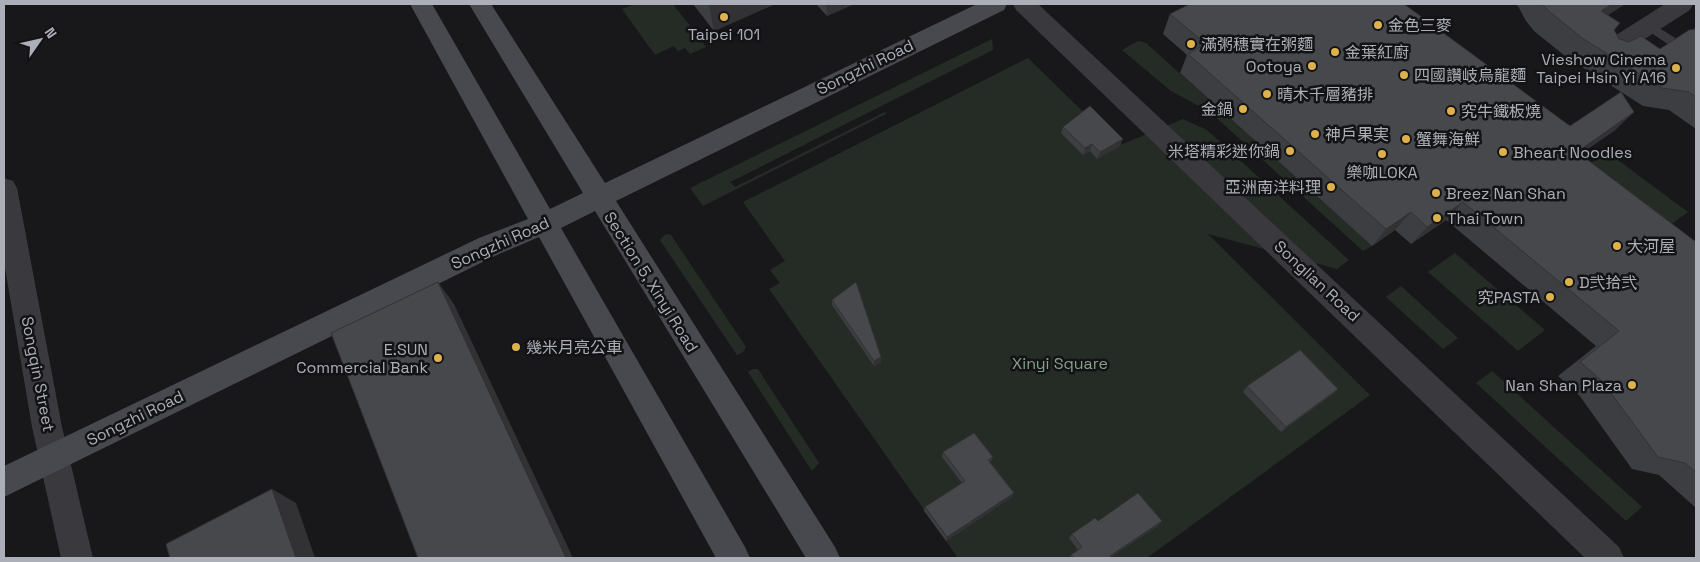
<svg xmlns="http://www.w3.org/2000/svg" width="1700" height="562" font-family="'Space Grotesk','Noto Sans TC',sans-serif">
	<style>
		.green { fill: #252c26 }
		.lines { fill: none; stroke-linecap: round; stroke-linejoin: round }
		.lane { fill: #3a3a3e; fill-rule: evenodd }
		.street { fill: #3a3a3e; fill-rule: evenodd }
		.secondary { fill: #48494e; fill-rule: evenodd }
		.wall { fill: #3d3e41 }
		.shaded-wall { fill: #323235 }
		.building { fill: #47484c; stroke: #323235 }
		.poi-dot { fill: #ddb24d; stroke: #131315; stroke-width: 2 }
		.labels { text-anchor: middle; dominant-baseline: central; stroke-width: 5; stroke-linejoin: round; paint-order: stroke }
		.poi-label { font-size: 16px; fill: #acafb8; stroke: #131315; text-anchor: start }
		.street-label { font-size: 16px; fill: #acafb8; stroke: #131315 }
		.park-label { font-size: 16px; fill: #85a188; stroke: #131315 }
	</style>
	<rect width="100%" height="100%" fill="#18181a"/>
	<g class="green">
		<polygon points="636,4 673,4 706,47 690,54 685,48 678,51 674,46 655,55 622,9"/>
		<polygon points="992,39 993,50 730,182 735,187 885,112 886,114 703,206 690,188"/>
		<polygon points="1138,41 1146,43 1372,246 1363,251 1210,112 1171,91 1122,50"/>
		<polygon points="1028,58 1118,146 1183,119 1207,130 1349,260 1337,269 1208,234 1370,395 1147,558 958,558 769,289 780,283 770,270 785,261 743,202"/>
		<polygon points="1607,152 1688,212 1669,226 1588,165"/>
		<polygon points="666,234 671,235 746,347 743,352 737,355 660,240"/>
		<polygon points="1455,253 1545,330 1518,351 1428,272"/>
		<polygon points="1401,286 1458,338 1443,349 1386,297"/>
		<polygon points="753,369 758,369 819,463 812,471 748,372"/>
		<polygon points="1492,371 1642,507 1626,521 1476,383"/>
	</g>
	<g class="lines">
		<polygon class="lane" points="1648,21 1680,41 1682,44 1680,47 1672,47 1644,28 1642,25 1644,22"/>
		<g class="street">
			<polygon points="1013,4 1038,4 1619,547 1624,558 1585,558 1016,10"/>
			<polygon points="1665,4 1693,4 1690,10 1618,56 1610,59 1602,56 1598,50 1602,44"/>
			<polygon points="4,178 13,181 17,188 62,427 93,558 61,558 32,427 4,262"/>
		</g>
		<polygon class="secondary" points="410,4 432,4 550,209 583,193 469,4 491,4 605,183 977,4 1007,4 1004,10 616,201 835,547 840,558 806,558 595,211 561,228 745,547 750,558 716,558 539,237 499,254 4,497 4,466 479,238 528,219"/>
	</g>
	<g class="wall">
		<polygon points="693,4 775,4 714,31"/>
		<polygon points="816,4 854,4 827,16"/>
		<polygon points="1515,4 1625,4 1608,15 1614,30 1619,39 1629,42 1660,49 1693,30 1696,26 1696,129 1669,110 1643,106 1565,56 1534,31 1526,21 1518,6"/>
		<polygon points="1170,14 1570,126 1634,112 1614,131 1580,154 1696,242 1696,508 1659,475 1632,469 1579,395 1558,376 1596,346 1446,220 1411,244 1395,230 1372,246 1180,73 1187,55 1163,34"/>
		<polygon points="1063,127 1120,146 1097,159 1090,151 1083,155 1061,133"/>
		<polygon points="832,300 881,357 881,362 874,366 832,305"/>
		<polygon points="1247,386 1338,389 1333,394 1281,432 1243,392"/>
		<polygon points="943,452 993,457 990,462 1014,493 1012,497 946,541 924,511 925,507 962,483 942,457"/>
		<polygon points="1098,521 1159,525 1111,557 1112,558 1069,558 1071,555 1078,550 1069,538 1072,534"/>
	</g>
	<g class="shaded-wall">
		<polygon points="709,4 775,4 714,31"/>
		<polygon points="826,4 854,4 827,16"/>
		<polygon points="1612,4 1625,4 1585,29 1601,11"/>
		<polygon points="1634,112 1614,131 1557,170 1577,152"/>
		<polygon points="1123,139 1120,146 1097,159 1100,152"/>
		<polygon points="1092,144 1090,151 1083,155 1085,148"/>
		<polygon points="1463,202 1446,220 1411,244 1427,227"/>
		<polygon points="1411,212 1395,230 1372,246 1386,229"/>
		<polygon points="438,282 454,304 573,558 566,558"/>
		<polygon points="881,357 881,362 874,366 874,361"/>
		<polygon points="1338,389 1333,394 1281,432 1286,427"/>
		<polygon points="272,489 296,503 315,558 296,558"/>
		<polygon points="1014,493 1012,497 946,541 947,537"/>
		<polygon points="1162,521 1159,525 1109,558 1110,556"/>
	</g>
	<g class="building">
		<polygon points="1190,4 1404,4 1570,126 1621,92 1634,112 1577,152 1696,242 1696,472 1685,463 1658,457 1602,381 1580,362 1619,331 1463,202 1427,227 1411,212 1386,229 1188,54 1206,44 1170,14"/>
		<polygon points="1542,4 1612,4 1601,11 1620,23 1614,30 1619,39 1629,42 1641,36 1660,49 1689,30 1696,29 1696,97 1689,92 1662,88 1582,38 1550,12"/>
		<polygon points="1090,106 1123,139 1100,152 1092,144 1085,148 1063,127"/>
		<polygon points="438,282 566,558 418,558 331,333"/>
		<polygon points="856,282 881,357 874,361 832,300"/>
		<polygon points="1300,350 1338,389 1286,427 1247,386"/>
		<polygon points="974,433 993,457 988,460 1014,493 947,537 925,507 965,481 943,452"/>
		<polygon points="272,489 296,558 170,558 166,544"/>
		<polygon points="1138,493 1162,521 1110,556 1112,558 1074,558 1071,555 1082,547 1072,534 1095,518 1098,521"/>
	</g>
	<g class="poi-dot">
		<circle cx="724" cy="17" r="5"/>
		<circle cx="1378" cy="25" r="5"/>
		<circle cx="1191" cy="44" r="5"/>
		<circle cx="1335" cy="52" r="5"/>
		<circle cx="1312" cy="66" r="5"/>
		<circle cx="1676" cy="68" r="5"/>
		<circle cx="1404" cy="75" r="5"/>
		<circle cx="1267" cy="94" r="5"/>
		<circle cx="1243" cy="109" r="5"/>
		<circle cx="1451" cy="111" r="5"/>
		<circle cx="1315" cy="134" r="5"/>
		<circle cx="1406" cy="139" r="5"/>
		<circle cx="1290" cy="151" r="5"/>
		<circle cx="1503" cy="152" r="5"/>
		<circle cx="1382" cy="154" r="5"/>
		<circle cx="1331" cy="187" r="5"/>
		<circle cx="1436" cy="193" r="5"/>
		<circle cx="1437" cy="218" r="5"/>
		<circle cx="1617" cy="246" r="5"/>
		<circle cx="1569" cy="282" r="5"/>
		<circle cx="1550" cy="297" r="5"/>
		<circle cx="516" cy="347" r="5"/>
		<circle cx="438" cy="358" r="5"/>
		<circle cx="1632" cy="385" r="5"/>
	</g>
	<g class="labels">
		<g class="poi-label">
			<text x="1388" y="25">金色三麥</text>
			<text x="724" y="34" text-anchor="middle">Taipei 101</text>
			<text x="1201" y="44">滿粥穗實在粥麵</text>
			<text x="1345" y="52">金葉紅廚</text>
			<text x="1666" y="59" text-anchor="end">Vieshow Cinema<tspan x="1666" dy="18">Taipei Hsin Yi A16</tspan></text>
			<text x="1302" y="66" text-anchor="end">Ootoya</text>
			<text x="1414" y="75">四國讚岐烏龍麵</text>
			<text x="1277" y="94">晴木千層豬排</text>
			<text x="1233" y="109" text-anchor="end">金鍋</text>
			<text x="1461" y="111">究牛鐵板燒</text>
			<text x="1325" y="134">神戶果実</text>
			<text x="1416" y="139">蟹舞海鮮</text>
			<text x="1280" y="151" text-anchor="end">米塔精彩迷你鍋</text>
			<text x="1513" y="152">Bheart Noodles</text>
			<text x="1382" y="172" text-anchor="middle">樂咖LOKA</text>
			<text x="1321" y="187" text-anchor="end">亞洲南洋料理</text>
			<text x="1446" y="193">Breez Nan Shan</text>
			<text x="1447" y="218">Thai Town</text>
			<text x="1627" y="246">大河屋</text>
			<text x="1579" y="282">D弐拾弐</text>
			<text x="1540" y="297" text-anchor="end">究PASTA</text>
			<text x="526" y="347">幾米月亮公車</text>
			<text x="428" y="349" text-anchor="end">E.SUN<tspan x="428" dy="18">Commercial Bank</tspan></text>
			<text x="1622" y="385" text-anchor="end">Nan Shan Plaza</text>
		</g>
		<g class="street-label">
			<text transform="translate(865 67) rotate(-26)">Songzhi Road</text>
			<text transform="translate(500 243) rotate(-24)">Songzhi Road</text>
			<text transform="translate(1317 281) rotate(43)">Songlian Road</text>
			<text transform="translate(651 282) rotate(58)">Section 5, Xinyi Road</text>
			<text transform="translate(38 374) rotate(79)">Songqin Street</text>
			<text transform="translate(135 418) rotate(-26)">Songzhi Road</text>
		</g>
		<g class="park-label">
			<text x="1060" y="363">Xinyi Square</text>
		</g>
	</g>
	<rect width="1700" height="562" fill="none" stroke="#acafb8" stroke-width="10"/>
	<g transform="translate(40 40) rotate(56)" stroke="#131315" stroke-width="4" paint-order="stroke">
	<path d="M0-4L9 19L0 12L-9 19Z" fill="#acafb8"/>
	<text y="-8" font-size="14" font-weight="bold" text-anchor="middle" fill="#acafb8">N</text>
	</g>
</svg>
